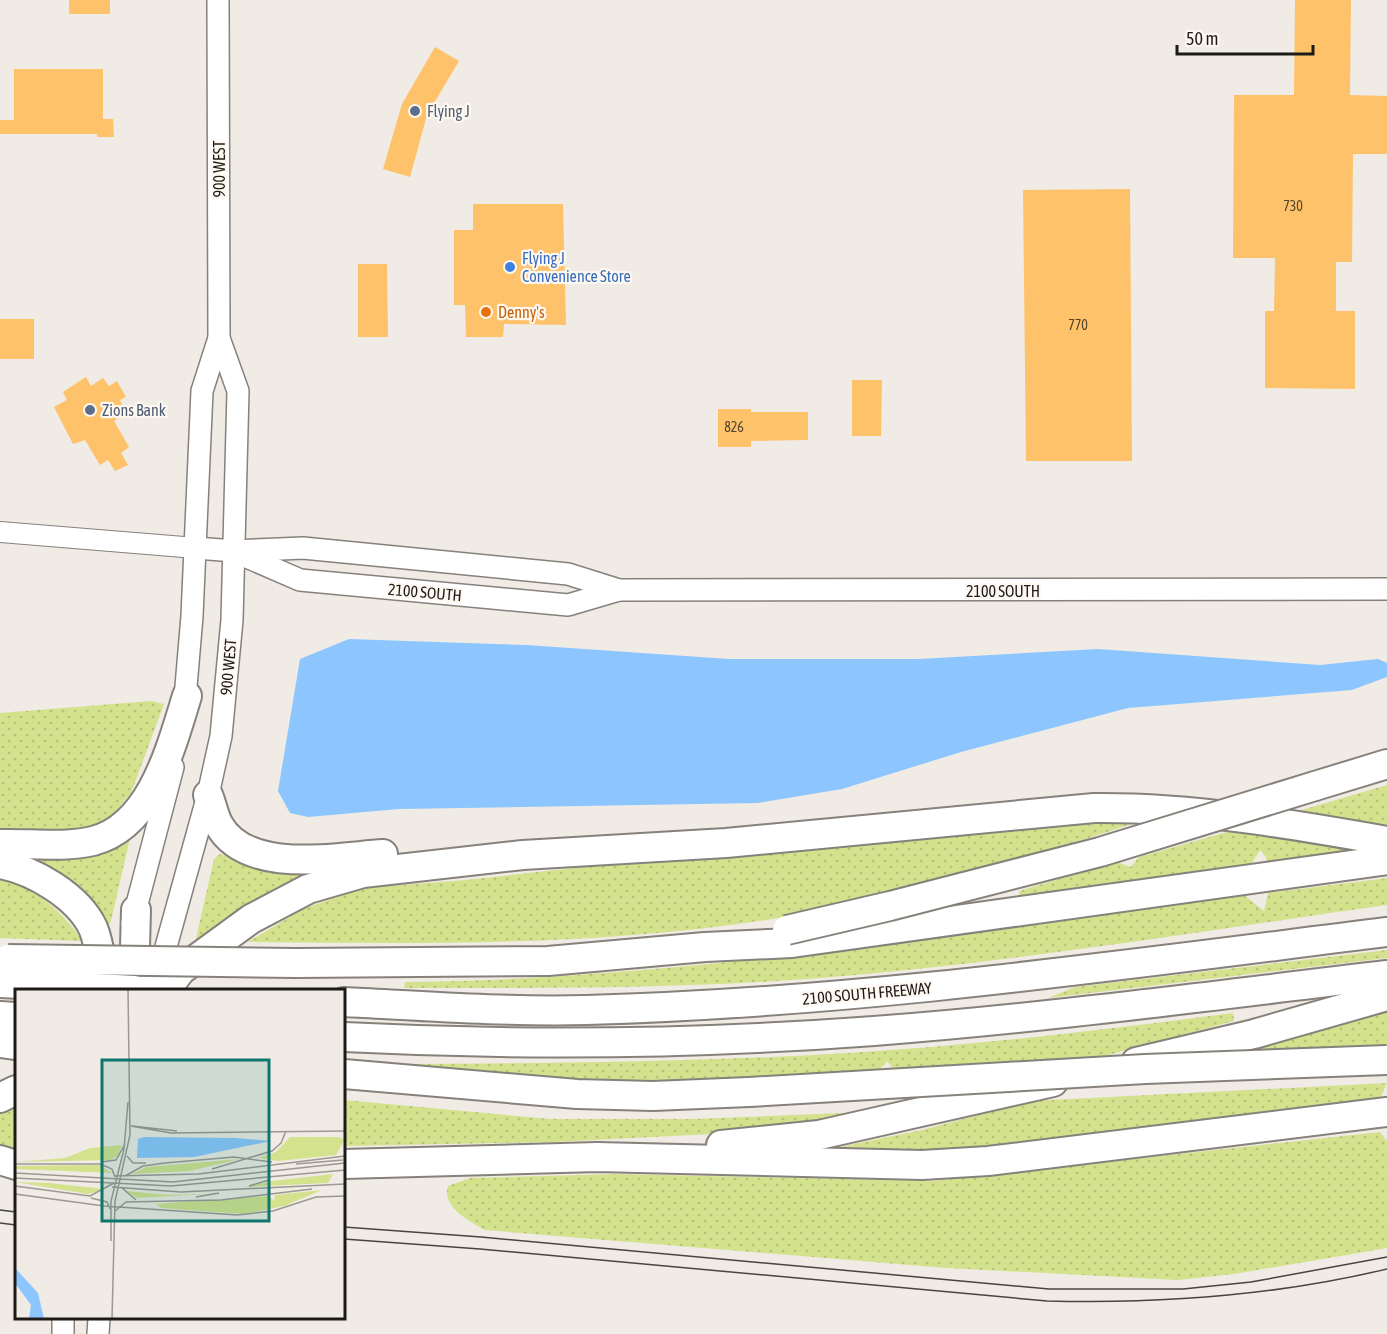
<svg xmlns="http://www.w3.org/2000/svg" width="1387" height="1334" font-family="'Asap Condensed',sans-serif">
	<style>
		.grass { fill: url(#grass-dots) }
		.water { fill: #8dc6ff }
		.building { fill: #fec26a }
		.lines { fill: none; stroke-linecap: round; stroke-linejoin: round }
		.tertiary-casing { stroke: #86817b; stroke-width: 22 }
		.secondary-casing { stroke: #86817b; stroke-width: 24 }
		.motorway-casing { stroke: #86817b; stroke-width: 32 }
		.tertiary { stroke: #fff; stroke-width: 20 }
		.secondary { stroke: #fff; stroke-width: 21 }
		.motorway { stroke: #fff; stroke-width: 28 }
		.tram { stroke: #474441; stroke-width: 1.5 }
		.motorway-bridge-casing { stroke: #86817b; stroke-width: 32; stroke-linecap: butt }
		.motorway-bridge { stroke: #fff; stroke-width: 28 }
		.service-dot { fill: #5c6f8a; stroke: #fef8f1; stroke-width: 2 }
		.shop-dot { fill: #3f7fe0; stroke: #fef8f1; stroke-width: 2 }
		.food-dot { fill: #e8710a; stroke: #fef8f1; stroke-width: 2 }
		.labels { text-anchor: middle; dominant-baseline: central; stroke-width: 4.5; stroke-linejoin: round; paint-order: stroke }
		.number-label { font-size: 14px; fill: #55452c }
		.service-label { font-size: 16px; fill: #4e5e75; stroke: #fef8f1; text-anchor: start }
		.street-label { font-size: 16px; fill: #1d1b18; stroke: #fef8f1 }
		.shop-label { font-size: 16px; fill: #366cbe; stroke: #fef8f1; text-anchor: start }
		.food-label { font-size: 16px; fill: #c56008; stroke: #fef8f1; text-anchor: start }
		.inset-road { fill: none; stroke: #9c9892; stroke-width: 1.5 }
		.view { fill: #0f766e; fill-opacity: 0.15; stroke: #0f766e; stroke-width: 3 }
		.inset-edge { fill: none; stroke: #1d1b18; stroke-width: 3 }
	</style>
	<defs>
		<pattern id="grass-dots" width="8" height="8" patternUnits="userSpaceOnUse" patternTransform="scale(1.5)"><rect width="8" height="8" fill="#d4e28d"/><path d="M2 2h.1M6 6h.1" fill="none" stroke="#b6c179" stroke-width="1.8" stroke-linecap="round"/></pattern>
	</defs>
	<rect width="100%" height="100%" fill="#f0ebe4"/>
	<g class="grass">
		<path d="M 151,701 L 164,704 L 131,793 L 114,813 L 115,817 C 82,836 36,828 0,828 L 0,713 Z"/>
		<polygon points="1387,785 1387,828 1295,812"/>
		<path d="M 1143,820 C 1061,848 980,871 897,892 C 869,899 841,907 813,912 C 626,947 437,944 248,942 L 303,909 L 362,888 L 466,880 L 602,865 L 839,847 L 1035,824 Z"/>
		<polygon points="1241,828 1384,852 1268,867 1266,857 1260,850 1248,869 1020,899 1019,891 1117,862 1131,867 1139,857"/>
		<path d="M 131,834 L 111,921 L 108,926 C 90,898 60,871 30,858 Z"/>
		<polygon points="220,854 268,867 304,873 300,879 247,906 195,943 214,859"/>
		<path d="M 1387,878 L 1387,905 C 1194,932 1000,965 806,979 C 672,989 538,988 404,988 L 405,982 C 686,979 965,931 1244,895 L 1264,911 L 1268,893 Z"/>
		<path d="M 0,879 C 36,889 62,910 82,941 L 0,938 Z"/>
		<polygon points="1387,950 1387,958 1048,998 1075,987"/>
		<polygon points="1387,1010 1387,1048 1192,1058"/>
		<path d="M 1233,1013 L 1234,1021 L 1075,1064 L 896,1072 L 887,1061 L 877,1073 L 623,1085 L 405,1068 L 405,1064 C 558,1063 710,1062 863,1052 C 987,1044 1110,1029 1233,1013 Z"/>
		<polygon points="1387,1083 1376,1107 1008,1150 835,1155 835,1148 922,1130 1030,1101"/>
		<polygon points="344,1100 550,1119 694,1119 894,1111 733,1133 554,1142 344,1146"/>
		<polygon points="16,1104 16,1154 0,1151 0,1113"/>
		<path d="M 1380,1132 L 1387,1141 L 1387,1248 L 1234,1274 L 1178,1280 L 946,1268 L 485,1230 C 471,1222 441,1207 448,1186 L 470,1178 L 615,1174 L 933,1181 Z"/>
	</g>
	<polygon class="water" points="349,639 526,645 729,659 919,659 1098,649 1320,665 1378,659 1387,663 1387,677 1352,690 1128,708 961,752 842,789 758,803 399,809 308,817 290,813 278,791 300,659"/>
	<g class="building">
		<rect x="69" y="0" width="41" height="14"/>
		<polygon points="1295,0 1351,0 1350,95 1387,96 1387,154 1353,154 1352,262 1336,262 1336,311 1355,311 1355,389 1265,388 1265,311 1274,311 1275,258 1233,258 1234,95 1294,95"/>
		<polygon points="435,47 459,61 427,115 410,177 383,169 402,104"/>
		<polygon points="14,69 103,69 103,119 113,119 114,137 97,137 97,134 0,134 0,120 14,120"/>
		<polygon points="1130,189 1132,461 1026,461 1023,190"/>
		<polygon points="473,204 563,204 566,325 504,324 503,337 466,337 465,305 454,305 454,230 473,230"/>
		<polygon points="358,264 387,264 388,337 358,337"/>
		<rect x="0" y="319" width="34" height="40"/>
		<polygon points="86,377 91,386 103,378 109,386 117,381 126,397 120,400 126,412 114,421 129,447 121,453 128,465 115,471 108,460 100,465 85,440 73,444 54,407 67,400 63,392"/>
		<polygon points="852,380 882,380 881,436 852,436"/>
		<polygon points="718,409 751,409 751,412 808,412 808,440 751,441 751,447 718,447"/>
	</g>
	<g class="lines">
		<g class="tertiary-casing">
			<polyline id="tertiary" points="0,532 196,548"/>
		</g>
		<g class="secondary-casing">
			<g id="secondary">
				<polyline points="196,548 234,551 303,548 568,574 619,590 1387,589"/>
				<polyline points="240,554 300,580 568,605 619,590"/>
				<polyline points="184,710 192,616 202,391 219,338 218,0"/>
				<polyline points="132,923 173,767"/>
				<polyline points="154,990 208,795 221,736 232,620 238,391 219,338"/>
				<polyline points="63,1334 63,1318"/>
				<polyline points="98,1334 99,1318"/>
			</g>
		</g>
		<g class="motorway-casing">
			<g id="motorway">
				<polyline points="1315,786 1387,764"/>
				<path d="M 208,795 C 212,804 214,817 219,825 C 247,875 336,857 383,854"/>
				<path d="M 0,844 C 30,843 63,848 93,841 C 152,826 171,747 187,696"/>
				<path d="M 0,864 C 33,870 78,896 93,928 C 100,944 101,966 105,983"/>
				<polyline points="136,910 135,947 142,990"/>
				<polyline points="296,963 548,961 705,947 792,943 1387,860"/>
				<path d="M 166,990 L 181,970 L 251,919 L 308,889 L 363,873 L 523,855 L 726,843 L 1094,808 C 1194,807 1290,824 1387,841"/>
				<path d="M 344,1002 C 424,1006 505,1012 586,1010 C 854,1003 1121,965 1387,932"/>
				<polyline points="0,1016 16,1017"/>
				<path d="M 344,1037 C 520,1046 698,1044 874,1031 C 1046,1018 1216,995 1387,975"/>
				<polyline points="0,1043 16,1045"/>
				<polyline points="1136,1062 1254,1034 1387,996"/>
				<polyline points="344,1074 577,1094 653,1096 749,1092"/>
				<polyline points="0,1098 16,1090"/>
				<polyline points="721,1145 819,1135 1053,1082"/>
				<polyline points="0,1160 16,1165"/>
				<polyline points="344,1164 597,1157 922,1165 988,1161 1387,1112"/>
			</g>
		</g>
		<use href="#tertiary" class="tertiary"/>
		<use href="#secondary" class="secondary"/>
		<use href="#motorway" class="motorway"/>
		<g class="tram">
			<polyline points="0,1210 16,1212"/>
			<polyline points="0,1223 16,1225"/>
			<polyline points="344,1227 481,1237 1049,1289 1183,1289 1251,1282 1387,1257"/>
			<path d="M 344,1239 L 480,1249 L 1047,1301 C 1162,1304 1274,1296 1387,1269"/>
		</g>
		<g class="motorway-bridge-casing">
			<g id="motorway-bridge">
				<polyline points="787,930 890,906 1100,852 1315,786"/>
				<polyline points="8,959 296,963"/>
				<polyline points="0,983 134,990"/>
				<polyline points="749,1092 1145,1069 1387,1060"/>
			</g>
		</g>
		<use href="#motorway-bridge" class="motorway-bridge"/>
	</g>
	<g class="service-dot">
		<circle cx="415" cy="111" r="6"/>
		<circle cx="90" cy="410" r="6"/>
	</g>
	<circle class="shop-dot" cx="510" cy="267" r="6"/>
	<circle class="food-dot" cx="486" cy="312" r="6"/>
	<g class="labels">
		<g class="number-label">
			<text x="1293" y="206">730</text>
			<text x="1078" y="325">770</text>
			<text x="734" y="427">826</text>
		</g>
		<g class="service-label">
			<text x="427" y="111">Flying J</text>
			<text x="102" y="410">Zions Bank</text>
		</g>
		<g class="street-label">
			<text transform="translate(219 169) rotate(-90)">900 WEST</text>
			<text x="1003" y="591">2100 SOUTH</text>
			<text transform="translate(425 592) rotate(5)">2100 SOUTH</text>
			<text transform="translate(228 667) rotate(-85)">900 WEST</text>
			<text transform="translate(867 993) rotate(-5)">2100 SOUTH FREEWAY</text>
		</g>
		<g class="shop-label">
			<text x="522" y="258">Flying J<tspan x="522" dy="18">Convenience Store</tspan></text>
		</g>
		<g class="food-label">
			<text x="498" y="312">Denny's</text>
		</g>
	</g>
	<g transform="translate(15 989)">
		<rect width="330" height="330" fill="#f0ebe4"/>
		<path d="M 275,148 L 325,148 L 329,151 L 321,166 L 263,172 L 243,169 L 261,163 ZM 107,156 L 103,167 L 95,171 L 0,173 L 50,169 L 75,159 ZM 225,170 L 175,182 L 117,185 L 131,178 ZM 85,176 L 97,184 L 0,180 L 0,177 ZM 318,185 L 313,194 L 231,198 L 257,192 ZM 0,193 L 34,194 L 90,200 L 73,205 ZM 307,201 L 269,217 L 229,225 L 146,219 L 141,215 L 254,207 L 259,212 L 260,206 ZM 111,202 L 154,206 L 195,205 L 122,209 Z" fill="#d4e28d"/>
		<path d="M 129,148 L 220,149 L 256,152 L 179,168 L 122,169 L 123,150 ZM 0,279 L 23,304 L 29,330 L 14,330 L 16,316 L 0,294 Z" fill="#8dc6ff"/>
		<path class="inset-road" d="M 116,137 L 156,144 L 330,142M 117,137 L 162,142M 112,167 L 118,174 L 131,174M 86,173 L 101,171 L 110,155M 0,175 L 85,175 L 97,180 L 100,188M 281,175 L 328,171M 197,180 L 257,162 L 266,154 L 271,142M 0,184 L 158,193 L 330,174M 99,187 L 183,185 L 330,167M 110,187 L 128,177 L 150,174 L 219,168 L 257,173M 0,189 L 156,197 L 330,181M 0,197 L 75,207 L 99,194M 234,197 L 254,191M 97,198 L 166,203 L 330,195M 106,198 L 121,211M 0,205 L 89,217 L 222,226 L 258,222 L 301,208 L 330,207M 181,208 L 204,204M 76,209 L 92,213 L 95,220M 100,222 L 111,213 L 206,211 L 297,200M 96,252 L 96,212 L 109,160 L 113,113M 97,330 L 100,212 L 115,146 L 113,0"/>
		<path class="view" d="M 87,71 L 254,71 L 254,232 L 87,232 Z"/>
		<rect width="330" height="330" class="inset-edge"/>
	</g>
	<path d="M1177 45v9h136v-9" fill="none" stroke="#1d1b18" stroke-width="3"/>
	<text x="1186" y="45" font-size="18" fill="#1d1b18" stroke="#fef8f1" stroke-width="4.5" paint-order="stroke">50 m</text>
</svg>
